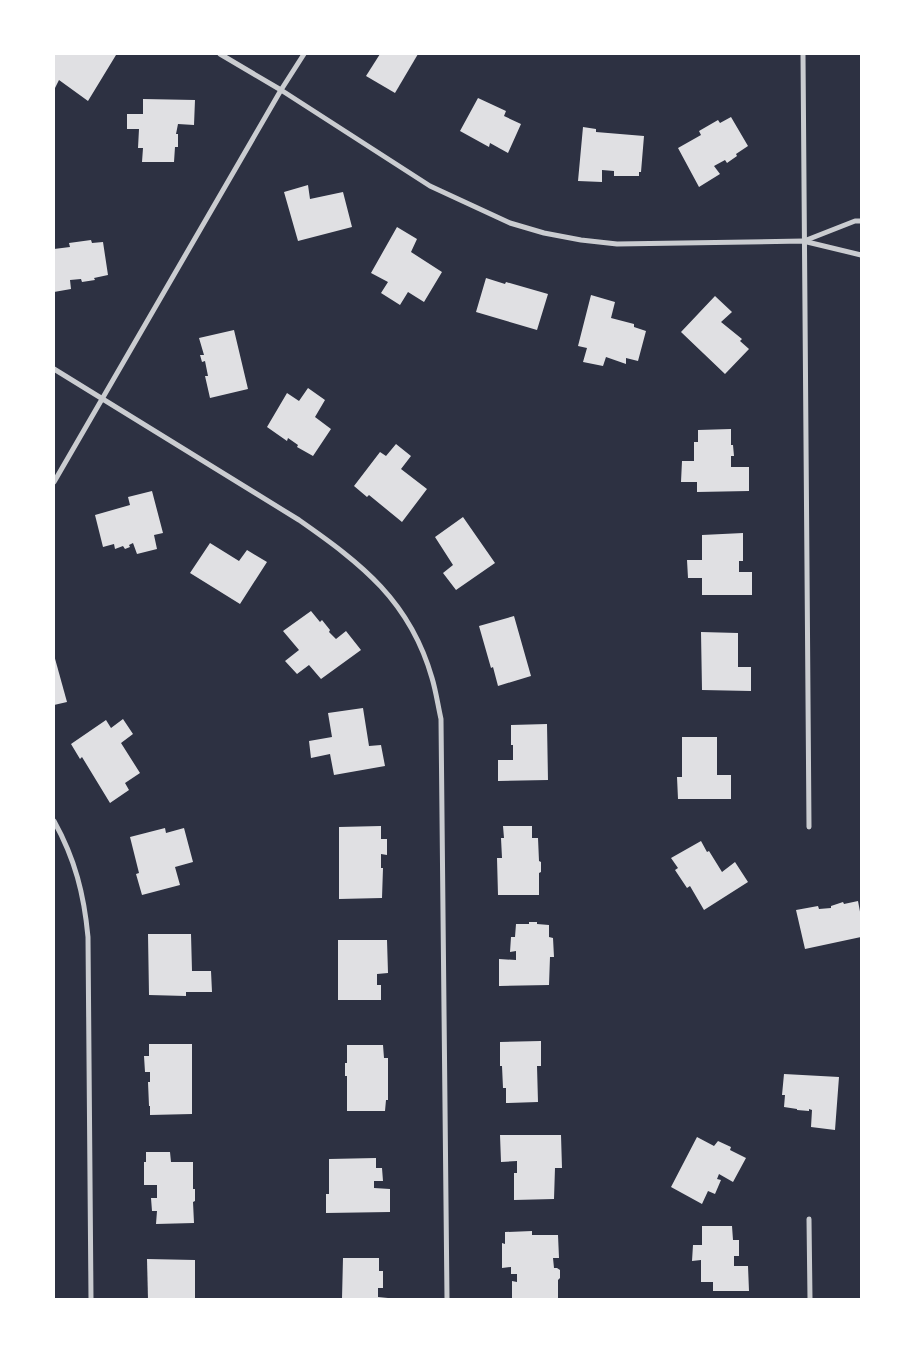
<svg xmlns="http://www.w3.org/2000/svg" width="915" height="1353" font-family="'Roboto Condensed',sans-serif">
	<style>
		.building { fill: #e0e0e3 }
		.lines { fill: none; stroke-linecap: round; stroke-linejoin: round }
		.minor { stroke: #caccd0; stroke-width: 5 }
	</style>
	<rect width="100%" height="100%" fill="#2d3142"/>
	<g class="building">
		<polygon points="54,54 113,54 116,55 88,101 59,80 55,88 54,87"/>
		<polygon points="380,54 418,54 395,93 366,76"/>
		<polygon points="478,98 506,111 504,116 521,124 508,153 490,143 489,147 460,131"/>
		<polygon points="143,99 195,100 194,125 178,124 176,134 178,134 178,147 175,147 174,162 142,162 143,148 138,148 139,129 127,129 127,114 143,114"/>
		<polygon points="731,117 748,146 736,154 737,156 727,163 725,160 714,166 720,174 699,187 678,148 701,135 699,131 718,120 720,123"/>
		<polygon points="583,127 596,129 596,132 644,136 641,172 639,172 639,176 614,176 614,171 602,170 602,182 578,181"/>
		<polygon points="308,185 310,199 343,192 352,227 298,241 284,192"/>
		<polygon points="397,227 417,239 411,252 442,272 424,302 408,292 400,305 381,293 388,282 371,273"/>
		<polygon points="91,240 92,243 103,242 108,275 94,278 95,280 82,282 81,279 70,280 71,289 54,292 54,249 70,247 69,243"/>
		<polygon points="486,278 505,284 506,282 548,294 537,330 476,312"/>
		<polygon points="591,295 615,302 611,318 634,324 634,327 646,331 638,361 626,358 626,364 606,357 603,366 583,362 587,348 578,346"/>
		<polygon points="715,296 732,312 721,322 742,339 740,341 749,349 725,374 681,332"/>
		<polygon points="234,330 248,389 210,398 205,376 208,376 205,361 202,362 200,355 204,355 199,338"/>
		<polygon points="308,388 325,400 315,417 331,429 313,456 297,447 298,445 288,438 287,441 267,427 287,393 299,401"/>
		<polygon points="731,429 731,445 733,445 734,456 731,456 731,467 749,467 749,491 697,492 697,482 681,482 682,461 694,461 694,442 698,442 698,430"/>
		<polygon points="396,444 411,456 401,469 427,489 402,522 369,495 367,497 354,486 380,452 386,456"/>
		<polygon points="152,491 163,533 154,535 157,549 137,554 133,543 129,545 130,547 125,549 123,546 115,549 114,544 103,547 95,515 130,505 128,497"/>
		<polygon points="463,517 495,563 456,590 443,573 453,565 435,537"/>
		<polygon points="743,533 743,561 739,561 739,572 752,572 752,595 702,595 702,578 688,578 687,560 702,560 702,535"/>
		<polygon points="210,543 239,561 247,550 267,562 240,604 190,573"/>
		<polygon points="311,611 320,622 322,620 330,630 329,632 336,639 346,631 361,650 321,679 309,665 297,674 285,661 299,650 283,631"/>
		<polygon points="514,616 531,676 498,686 493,667 491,668 479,626"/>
		<polygon points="701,632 738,633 738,667 751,667 751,691 702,690"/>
		<polygon points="54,655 67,702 54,705"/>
		<polygon points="363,708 369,746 381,745 385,766 334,775 330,754 311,758 309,741 332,737 328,713"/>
		<polygon points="123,719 133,734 121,743 140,773 125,783 129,790 110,803 82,757 80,759 71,744 106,720 111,728"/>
		<polygon points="547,724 548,780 498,781 498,760 513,760 513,745 511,745 511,725"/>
		<polygon points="682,737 717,737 717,775 731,775 731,799 678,799 677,777 682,777"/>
		<polygon points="381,826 381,839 387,839 387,855 381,854 381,868 383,868 382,898 339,899 339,827"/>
		<polygon points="503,826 532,826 532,838 538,838 539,861 541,862 541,872 539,873 539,895 498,895 497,858 502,858 501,838 504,838"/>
		<polygon points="165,828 166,833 184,828 193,862 175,867 180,885 142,895 136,874 139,873 130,837"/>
		<polygon points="701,841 707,852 709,851 722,872 735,862 748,882 704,910 690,886 687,888 675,870 678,868 671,858"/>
		<polygon points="858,901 861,917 861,937 805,949 796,910 818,906 819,909 831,908 831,906 843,902 844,904"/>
		<polygon points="529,922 537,922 537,924 549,925 549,937 553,938 554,957 550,957 549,985 499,986 499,959 516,960 516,951 510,952 511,937 515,937 516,924 529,924"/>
		<polygon points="148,934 191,934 192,971 211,971 212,992 186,992 186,996 149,995"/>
		<polygon points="338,940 387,940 388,973 377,974 377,985 381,985 381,1000 338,1000"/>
		<polygon points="541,1041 541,1066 537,1066 538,1102 506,1103 506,1088 503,1088 502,1066 500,1066 500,1042"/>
		<polygon points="149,1044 192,1044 192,1114 150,1115 150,1106 149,1106 148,1082 150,1082 150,1072 145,1072 144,1056 149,1056"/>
		<polygon points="347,1045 383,1045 384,1058 388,1058 388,1100 386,1100 385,1111 347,1111 347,1076 345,1076 345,1063 347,1063"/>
		<polygon points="784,1074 839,1077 835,1130 811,1127 812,1110 809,1109 809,1111 797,1110 797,1109 784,1107 785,1095 782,1095"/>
		<polygon points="500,1135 561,1135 562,1168 555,1168 554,1199 514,1200 514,1173 517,1173 517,1161 501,1162"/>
		<polygon points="697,1137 714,1146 718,1141 731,1147 730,1150 746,1158 733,1182 719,1174 717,1179 721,1180 715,1194 708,1191 702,1204 671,1187"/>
		<polygon points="146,1152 170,1152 171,1162 193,1162 193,1189 195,1189 195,1201 193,1202 194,1223 156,1224 157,1211 152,1211 151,1198 157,1198 157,1185 144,1185 144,1162 146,1162"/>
		<polygon points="376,1158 376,1168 382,1168 383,1181 374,1181 374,1188 390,1189 390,1212 326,1213 326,1194 329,1194 329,1159"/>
		<polygon points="702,1226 732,1226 733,1240 739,1240 739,1256 734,1256 734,1266 748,1266 749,1291 713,1291 713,1282 701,1282 701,1260 692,1261 693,1245 702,1245"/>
		<polygon points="532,1231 532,1235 558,1235 559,1258 553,1258 554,1268 557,1268 560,1270 560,1278 558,1280 558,1299 512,1299 512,1281 517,1282 517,1274 511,1274 511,1267 502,1268 502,1243 505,1244 505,1232"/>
		<polygon points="343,1258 379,1258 379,1271 383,1271 383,1288 378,1288 378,1297 388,1298 388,1299 342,1299"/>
		<polygon points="147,1259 195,1260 195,1299 148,1299"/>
	</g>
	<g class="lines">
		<g class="minor">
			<polyline points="220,54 281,90 430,186 510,223 544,233 581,240 617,244 803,241 861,255"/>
			<polyline points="803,54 809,827"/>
			<polyline points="804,241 855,221 861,221"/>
			<path d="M 54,369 L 299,520 C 362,564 410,601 432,678 C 436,691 438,706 441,719 L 447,1299"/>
			<polyline points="54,482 281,90 304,54"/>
			<path d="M 54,821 C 75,859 84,894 88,937 L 91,1299"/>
			<polyline points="809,1219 810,1299"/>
		</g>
	</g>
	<rect width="915" height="1353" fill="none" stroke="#ffffff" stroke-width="110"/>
</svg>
